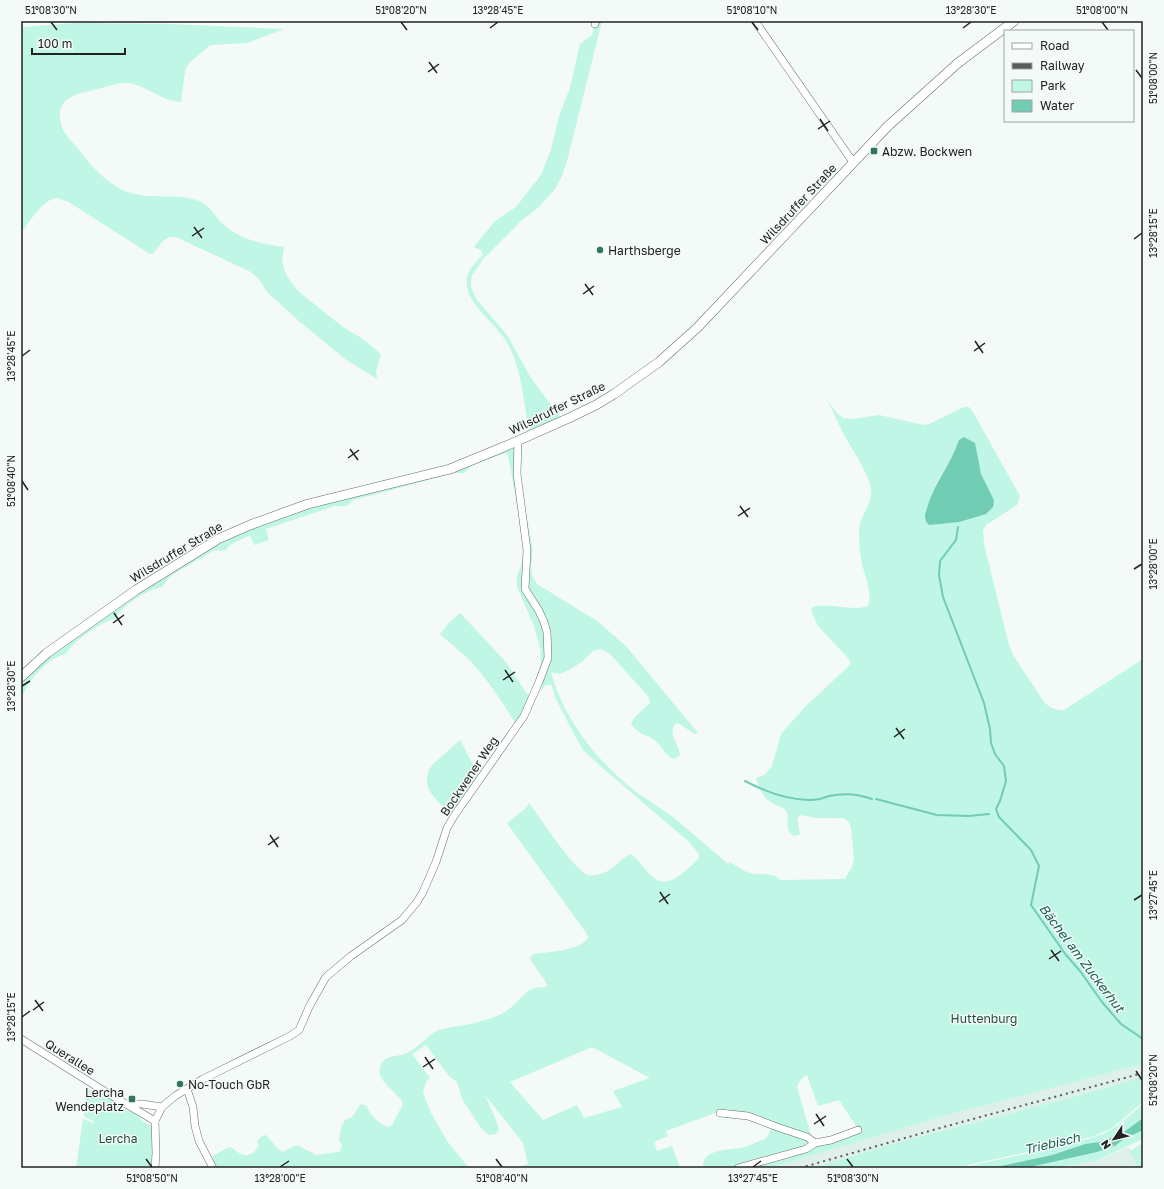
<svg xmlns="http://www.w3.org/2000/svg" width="1164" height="1189" font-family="'Golos Text',sans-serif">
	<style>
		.built { fill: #dfefea }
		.green { fill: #bff6e5; fill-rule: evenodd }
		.water { fill: #70ccb3 }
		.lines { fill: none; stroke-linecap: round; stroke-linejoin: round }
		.stream { stroke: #70ccb3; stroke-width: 2 }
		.street-casing { stroke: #686e6c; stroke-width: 8 }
		.secondary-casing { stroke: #686e6c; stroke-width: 10 }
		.street { stroke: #fff; stroke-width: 7 }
		.secondary { stroke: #fff; stroke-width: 9 }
		.rail { stroke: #575b59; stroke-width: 2; stroke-dasharray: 2 4; stroke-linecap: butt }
		.ticks { fill: none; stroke: #202322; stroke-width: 1.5 }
		.poi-dot { fill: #337463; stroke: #f3faf7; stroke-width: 1.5 }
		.labels { text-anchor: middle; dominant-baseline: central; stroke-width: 3; stroke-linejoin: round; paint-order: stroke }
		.poi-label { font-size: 12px; fill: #202322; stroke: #f3faf7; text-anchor: start }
		.street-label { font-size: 12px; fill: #202322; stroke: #f3faf7 }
		.park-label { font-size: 12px; fill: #214a3f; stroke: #f3faf7 }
		.water-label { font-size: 13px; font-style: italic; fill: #176150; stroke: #f3faf7 }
		.neatline { fill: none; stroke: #202322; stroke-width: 1.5 }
		.ticks-label { font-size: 10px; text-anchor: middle; fill: #202322 }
	</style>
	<rect width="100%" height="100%" fill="#f3faf7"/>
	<g class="built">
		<polygon points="1143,1064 1143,1077 1073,1097 899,1142 813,1168 770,1168 944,1116"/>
		<polygon points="1129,1147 1138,1168 1074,1168 1072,1164 1095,1161"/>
	</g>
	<g class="green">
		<path d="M 596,21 L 602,21 L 567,161 L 562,176 L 555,189 L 539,207 L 522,220 L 484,258 L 472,275 L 471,281 L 471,287 L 477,300 L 507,335 L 531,378 L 560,417 L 529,432 C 524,404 522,374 510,348 C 501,327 469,307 467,286 C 465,272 474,264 483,255 L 481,250 L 474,247 L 495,221 L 516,207 L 541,175 L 551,150 L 559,116 L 570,88 L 580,44 L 592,35 Z"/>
		<path d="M 76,23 L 168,24 L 284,29 L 247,43 L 210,45 L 189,63 L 185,71 L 181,102 C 161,102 142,81 122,83 C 114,84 106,87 98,89 C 81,93 57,96 60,119 C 61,121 61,125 62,128 C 65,135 75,145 80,151 C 93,168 105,182 125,191 C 149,201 175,192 199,201 C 210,205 215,217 223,224 C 240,240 262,244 284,247 L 282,261 L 285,272 L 291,282 L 299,292 L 343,327 L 363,339 L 381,354 L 376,372 L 377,379 L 345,359 L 300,322 L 267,292 L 259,279 L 251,272 L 178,238 C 165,234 161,244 154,253 L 150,254 L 67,201 C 64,201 61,199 58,198 C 43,198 29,223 21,233 L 21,27 Z"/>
		<path d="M 827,400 L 837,413 L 843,418 L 853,419 L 879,415 L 924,425 L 929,424 L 964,407 L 969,407 L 973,412 L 1020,496 L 1017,505 L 986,525 L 983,531 L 984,544 L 1009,645 L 1013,655 L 1044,702 C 1050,708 1055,710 1064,710 L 1143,659 L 1143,1064 L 944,1116 L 770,1168 L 703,1168 C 702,1147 731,1151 744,1147 C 749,1146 754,1143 759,1141 C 762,1140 765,1140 767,1137 C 769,1135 770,1131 771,1128 C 781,1131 804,1135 808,1144 L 858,1129 L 839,1100 L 818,1106 L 807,1075 C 801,1078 799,1081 797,1087 L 811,1135 L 732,1112 L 726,1109 L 666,1131 L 668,1136 L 654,1142 L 657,1151 L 672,1146 L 680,1168 L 515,1168 L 528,1164 L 523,1143 L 485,1095 L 496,1120 L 499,1130 L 496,1134 L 489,1135 L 481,1128 L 462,1099 L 457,1082 L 449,1076 L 426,1045 L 412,1054 L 430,1078 L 426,1082 L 423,1093 L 431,1113 L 447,1141 L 469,1168 L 218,1168 L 213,1161 L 213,1156 L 227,1148 L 231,1147 C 241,1156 250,1160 259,1146 L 257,1141 L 262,1136 L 266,1135 L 278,1149 L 283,1152 L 294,1146 L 299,1146 L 316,1155 L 339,1152 L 342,1146 L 339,1140 L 341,1127 L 345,1120 L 352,1117 L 361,1104 L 367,1106 C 368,1114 381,1125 388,1127 L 392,1125 L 403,1104 C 399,1092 376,1082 380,1068 C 384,1053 397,1058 407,1053 C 419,1048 427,1035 439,1030 C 451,1026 466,1026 478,1022 C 489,1019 500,1016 509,1009 C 524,998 523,987 546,987 L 547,985 C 543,975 534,968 530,958 L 533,954 C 548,952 579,951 588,938 L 587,934 L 507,823 L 525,809 L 529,803 C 539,816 574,870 588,875 C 591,876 597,875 600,874 C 612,872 619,859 631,854 C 640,861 646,872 655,879 C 670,889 689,868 699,858 L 699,854 L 688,841 L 606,771 L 584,751 L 576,738 L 555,697 L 552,685 L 546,685 L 539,691 L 517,726 C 504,705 491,684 474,665 C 464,654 451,644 440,634 L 449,623 L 460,613 L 506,662 L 527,694 L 530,695 L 540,668 L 541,652 L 534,626 L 517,587 L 517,575 L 522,564 L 523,551 L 518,509 L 508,455 L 505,453 L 471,466 L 464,473 L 454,473 L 358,499 L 353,500 L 347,506 L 335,506 L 266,529 L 269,540 L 254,545 L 251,537 L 248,536 L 231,544 L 226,550 L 213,551 L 172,575 L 168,579 L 162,587 C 148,589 121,606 115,619 C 101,622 73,641 66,654 C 49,657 29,679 23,695 L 21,695 L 21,677 L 136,590 L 250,525 L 521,444 L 519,463 L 525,509 L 533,551 L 531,567 L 532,575 L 537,584 L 597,621 L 626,646 L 698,733 L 695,734 L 678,723 L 674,725 C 669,737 679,744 680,755 L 675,759 C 666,758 663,747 657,742 C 648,734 638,735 631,724 L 634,718 L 650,703 L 648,696 L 610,654 L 601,649 L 593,651 L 583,661 L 571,669 L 560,674 L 551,672 C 564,720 598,762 636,792 C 649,801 662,809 674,818 C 693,833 710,849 728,864 L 730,862 C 736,866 743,871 750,873 C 762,876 771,871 781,880 L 845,879 L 852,867 L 854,859 L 851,827 L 848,821 L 843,818 L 817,818 L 800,815 L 797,819 L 800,833 L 799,835 L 793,836 C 782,825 792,817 785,810 C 782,807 777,806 774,804 C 763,799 760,789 756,778 L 765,775 L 772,766 L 781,734 L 805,707 L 851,664 L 849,659 L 818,626 L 811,610 L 813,607 C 831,602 850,612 868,606 C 873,593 865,577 862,564 C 860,554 859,543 859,533 C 858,516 876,502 870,484 C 864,466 852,449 843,433 C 837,422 833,410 827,400 ZM 959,440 L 970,440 L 974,443 L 981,474 L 994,500 L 925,518 C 928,506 932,493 937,482 C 945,468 954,455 959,440 ZM 592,1047 L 650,1078 L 613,1091 L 622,1107 L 584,1118 L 577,1105 L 543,1120 L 510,1082 Z"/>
		<path d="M 460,740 L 480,778 L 454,816 C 439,802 417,788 432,765 Z"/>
		<polygon points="1143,1077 1143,1102 1112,1128 1094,1136 1076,1141 955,1168 813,1168 899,1142 1073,1097"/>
		<polygon points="87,1088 103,1096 95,1119 104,1095 124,1109 135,1113 143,1122 151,1125 154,1132 153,1168 76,1168 83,1119 94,1123 94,1121 85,1117 84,1115"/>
		<polygon points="1143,1104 1143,1118 1121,1134 1100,1142 1085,1144 1052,1155 992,1168 960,1168 1072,1144 1103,1134 1117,1126"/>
		<polygon points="1143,1130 1143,1139 1095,1161 1056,1168 1026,1168 1097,1152 1115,1146 1124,1139"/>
		<polygon points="1143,1143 1143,1168 1138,1168 1130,1151"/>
	</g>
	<g class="water">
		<path d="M 964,437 L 975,443 L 981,474 L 994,500 L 993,507 L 986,514 L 959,522 L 929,525 C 927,523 925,520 925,517 C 925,514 926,511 927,508 C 934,483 951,464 959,440 Z"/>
		<polygon points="1143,1118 1143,1130 1124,1139 1115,1146 1097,1152 1026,1168 992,1168 1052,1155 1085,1144 1100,1142 1121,1134"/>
	</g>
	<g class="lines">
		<g class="stream">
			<polyline points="958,527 956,540 940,561 939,575 943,597 984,703 990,729 991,743 995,754 1004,766 1006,781 1000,801 996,809 999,817 1031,850 1039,866 1031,905 1066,955 1080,971 1102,1002 1121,1024 1143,1039"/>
			<path d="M 745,781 C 768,793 795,803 820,799 C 823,798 826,797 829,796 C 843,793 859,794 872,799"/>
			<polyline points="876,799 937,815 969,816 989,814"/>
		</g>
		<g class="street-casing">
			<g id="street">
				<polyline points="755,21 853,162"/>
				<polyline points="595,24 596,21"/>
				<polyline points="21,1039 104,1091 155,1121"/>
				<polyline points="187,1089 193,1107 195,1126 199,1141 213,1168"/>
				<polyline points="128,1104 142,1104 162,1107"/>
				<polyline points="720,1113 748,1116 777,1127 807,1137 815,1143"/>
				<polyline points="155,1121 162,1107 175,1096 203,1079 290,1036 299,1030 310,1005 326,977 351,956 402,920 417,902 423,892 436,862 447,828 454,816 524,716 539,682 548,658 547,632 544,622 539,611 525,589 527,550 517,474 518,441"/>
				<polyline points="155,1121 156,1153 155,1168"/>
				<polyline points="738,1168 806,1149 815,1143 831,1140 858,1130"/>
			</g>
		</g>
		<g class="secondary-casing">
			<polyline id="secondary" points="21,677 47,653 136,590 218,539 250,525 308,504 450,469 506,446 569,418 596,405 614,394 659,362 697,328 888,126 958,63 1014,21"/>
		</g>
		<use href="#street" class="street"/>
		<use href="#secondary" class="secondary"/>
		<polyline class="rail" points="800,1168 947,1126 1143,1073"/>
	</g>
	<path class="ticks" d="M 51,22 L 57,30M 401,22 L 407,30M 752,22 L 758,30M 1102,22 L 1108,30M 490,28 L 498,22M 963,28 L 971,22M 429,62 L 437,73M 1136,70 L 1142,78M 428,72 L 439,64M 820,119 L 828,131M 818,129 L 830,121M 194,227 L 202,238M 192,236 L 204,228M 1134,239 L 1142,233M 585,284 L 593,295M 583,294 L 594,286M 975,341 L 983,353M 974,351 L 985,343M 22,356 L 30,350M 350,449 L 358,460M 348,458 L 359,450M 22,481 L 28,490M 740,506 L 748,517M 738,516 L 750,508M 1134,569 L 1142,564M 114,613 L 122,625M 113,623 L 124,615M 505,670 L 513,682M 503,680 L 515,672M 22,686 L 30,681M 896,728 L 904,739M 894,737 L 905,729M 270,835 L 278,847M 268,845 L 279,837M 660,892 L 668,904M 1134,900 L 1142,895M 659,902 L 670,894M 1051,950 L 1059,961M 1049,959 L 1061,951M 35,1000 L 43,1011M 33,1010 L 44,1002M 22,1017 L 30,1011M 425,1057 L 433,1069M 423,1067 L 435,1059M 1136,1071 L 1142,1080M 816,1114 L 824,1126M 814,1124 L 826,1116M 146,1159 L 152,1167M 496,1159 L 502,1167M 847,1159 L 853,1167M 280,1167 L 289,1161M 753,1167 L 761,1161"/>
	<g class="poi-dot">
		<rect x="870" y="147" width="8" height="8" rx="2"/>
		<circle cx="600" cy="250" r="4"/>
		<circle cx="180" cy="1084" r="4"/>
		<rect x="128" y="1095" width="8" height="8" rx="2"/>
	</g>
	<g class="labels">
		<g class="poi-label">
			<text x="882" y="151">Abzw. Bockwen</text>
			<text x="608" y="250">Harthsberge</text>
			<text x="188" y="1084">No-Touch GbR</text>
			<text x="124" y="1092" text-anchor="end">Lercha<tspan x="124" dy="14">Wendeplatz</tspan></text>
		</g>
		<g class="street-label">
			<text transform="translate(798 204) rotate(-47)">Wilsdruffer Straße</text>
			<text transform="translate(557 408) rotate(-26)">Wilsdruffer Straße</text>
			<text transform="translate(176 552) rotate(-31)">Wilsdruffer Straße</text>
			<text transform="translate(469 776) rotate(-56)">Bockwener Weg</text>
			<text transform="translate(70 1057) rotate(32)">Querallee</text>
		</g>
		<g class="park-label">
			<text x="984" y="1018">Huttenburg</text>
			<text x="118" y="1138">Lercha</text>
		</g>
		<g class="water-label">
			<text transform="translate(1082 958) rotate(53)">Bächel am Zuckerhut</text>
			<text transform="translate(1052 1143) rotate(-13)">Triebisch</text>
		</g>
	</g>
	<rect width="1164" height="1189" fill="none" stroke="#f3faf7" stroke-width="44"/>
	<rect x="1004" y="30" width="130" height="92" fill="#f3faf7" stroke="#9fa4a2"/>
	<rect x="1012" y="43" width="20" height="6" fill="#ffffff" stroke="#9fa4a2"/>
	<text x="1040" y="50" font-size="12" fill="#202322">Road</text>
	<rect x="1012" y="63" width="20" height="6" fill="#575b59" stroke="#9fa4a2"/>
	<text x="1040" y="70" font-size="12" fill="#202322">Railway</text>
	<rect x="1012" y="80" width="20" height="12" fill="#bff6e5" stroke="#9fa4a2"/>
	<text x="1040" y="90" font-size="12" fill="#202322">Park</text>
	<rect x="1012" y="100" width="20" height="12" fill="#70ccb3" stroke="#9fa4a2"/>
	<text x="1040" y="110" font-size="12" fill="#202322">Water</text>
	<g transform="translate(1114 1139) rotate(235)" stroke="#f3faf7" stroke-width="3" paint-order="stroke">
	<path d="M0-3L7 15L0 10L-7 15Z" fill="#202322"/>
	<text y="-6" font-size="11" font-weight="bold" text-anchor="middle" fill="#202322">N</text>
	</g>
	<path d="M32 48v6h93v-6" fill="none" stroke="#202322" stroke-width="2"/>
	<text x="38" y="48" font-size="12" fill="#202322" stroke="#f3faf7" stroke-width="3" paint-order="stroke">100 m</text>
	<rect x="22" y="22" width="1120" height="1145" class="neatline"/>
	<g class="ticks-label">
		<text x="51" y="14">51°08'30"N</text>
		<text x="401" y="14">51°08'20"N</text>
		<text x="498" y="14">13°28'45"E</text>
		<text x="752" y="14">51°08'10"N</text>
		<text x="971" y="14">13°28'30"E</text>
		<text x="1102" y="14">51°08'00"N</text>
		<text transform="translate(1153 78) rotate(-90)" y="4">51°08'00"N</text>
		<text transform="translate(1153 233) rotate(-90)" y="4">13°28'15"E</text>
		<text transform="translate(11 356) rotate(-90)" y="4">13°28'45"E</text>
		<text transform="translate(11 481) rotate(-90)" y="4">51°08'40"N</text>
		<text transform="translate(1153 564) rotate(-90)" y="4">13°28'00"E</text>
		<text transform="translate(11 686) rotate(-90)" y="4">13°28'30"E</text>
		<text transform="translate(1153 895) rotate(-90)" y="4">13°27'45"E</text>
		<text transform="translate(11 1017) rotate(-90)" y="4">13°28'15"E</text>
		<text transform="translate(1153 1080) rotate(-90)" y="4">51°08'20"N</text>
		<text x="152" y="1182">51°08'50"N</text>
		<text x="280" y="1182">13°28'00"E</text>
		<text x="502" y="1182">51°08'40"N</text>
		<text x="753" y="1182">13°27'45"E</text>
		<text x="853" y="1182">51°08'30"N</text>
	</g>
</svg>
